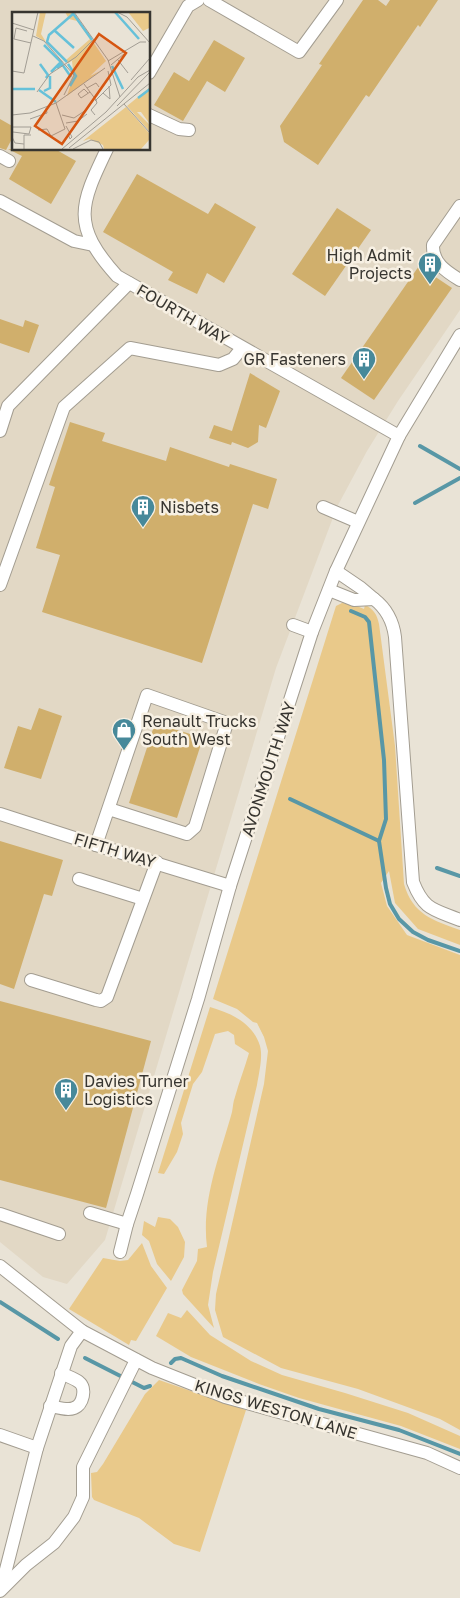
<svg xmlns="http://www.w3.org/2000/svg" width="460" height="1598" font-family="'Golos Text',sans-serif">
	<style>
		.built { fill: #e2d8c5; fill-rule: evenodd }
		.green { fill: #e9c98a }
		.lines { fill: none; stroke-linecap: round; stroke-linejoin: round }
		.stream { stroke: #5897a6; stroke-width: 4 }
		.building { fill: #d0af6c }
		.minor-casing { stroke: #a39d91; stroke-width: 14 }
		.minor { stroke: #fff; stroke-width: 12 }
		.labels { text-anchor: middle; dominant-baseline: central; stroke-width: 5; stroke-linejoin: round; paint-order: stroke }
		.poi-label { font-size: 16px; fill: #373530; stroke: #f7f0e3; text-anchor: start }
		.street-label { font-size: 16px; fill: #373530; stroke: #f7f0e3 }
		.inset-river { fill: none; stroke: #66c1d9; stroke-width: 2.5 }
		.inset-road { fill: none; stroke: #a29d94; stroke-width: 1 }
		.view { fill: #d65510; fill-opacity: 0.15; stroke: #d65510; stroke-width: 2.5 }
		.inset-edge { fill: none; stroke: #373530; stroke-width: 2.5 }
	</style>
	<rect width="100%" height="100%" fill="#e9e3d6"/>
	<path class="built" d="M 0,0 L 460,0 L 460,310 L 398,401 L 367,451 L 337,507 L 276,668 L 105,1240 L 67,1284 L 43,1277 L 0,1242 ZM 14,14 L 149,14 L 149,149 L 14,149 Z"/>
	<g class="green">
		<path d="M 342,603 L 352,604 L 364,609 L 365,605 C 374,609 377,615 379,624 L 395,746 L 404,884 C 413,915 433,920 460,930 L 460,945 L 418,929 L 395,903 L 389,871 L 381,883 L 387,906 L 407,935 L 460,955 L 460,1430 L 440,1419 L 358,1389 L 281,1368 L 223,1337 L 215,1310 L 216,1294 L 264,1084 L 268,1051 L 264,1037 L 257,1023 L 253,1022 L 237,1009 L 213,999 L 336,606 Z"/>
		<path d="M 210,1007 C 231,1013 253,1023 260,1046 C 263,1057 259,1073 257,1085 L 213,1272 L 208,1305 L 214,1328 L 183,1294 L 182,1290 L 197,1261 L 198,1249 L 207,1247 C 201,1200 220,1156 232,1112 C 233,1107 233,1102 235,1097 C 239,1082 245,1067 249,1053 L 235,1044 L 234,1035 L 228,1031 L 215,1034 L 202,1072 L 193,1084 L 181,1123 L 183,1134 L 177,1152 L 164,1174 L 158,1173 Z"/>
		<polygon points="158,1217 170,1219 178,1227 185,1242 184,1257 171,1281 157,1264 149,1241 142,1235 144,1221 155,1227"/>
		<polygon points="142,1243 151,1266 167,1288 136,1341 131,1340 129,1345 69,1309 103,1258 120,1261 128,1260"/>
		<polygon points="187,1310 210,1335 251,1361 282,1375 345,1393 408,1413 460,1436 460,1449 401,1426 299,1398 259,1384 191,1357 156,1336 168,1313 181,1318"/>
		<polygon points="159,1380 246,1410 200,1552 174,1544 139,1518 94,1500 92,1497 91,1473 97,1472 103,1464 145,1394"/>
	</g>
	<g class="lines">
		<g class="stream">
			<polyline points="420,446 460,469"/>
			<polyline points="415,503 460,478"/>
			<polyline points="351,611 365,617 369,622 384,760 386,819 379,841 386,888 390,904 399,919 413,932 428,940 460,951"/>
			<polyline points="290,799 379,841"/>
			<polyline points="437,868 460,876"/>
			<polyline points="0,1302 58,1339"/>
			<polyline points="85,1358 144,1388 150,1386"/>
			<polyline points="171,1363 175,1359 181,1358 222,1376 319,1409 399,1430 460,1454"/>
		</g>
	</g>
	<g class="building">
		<polygon points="363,0 378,0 386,6 390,0 438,0 420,27 418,25 369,97 366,95 318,165 284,142 280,126 322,65 319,64"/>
		<polygon points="214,40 245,58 225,92 207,81 183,121 154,105 174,72 189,81"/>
		<polygon points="0,119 14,127 14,135 6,150 0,148"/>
		<polygon points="8,149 55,149 76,161 51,204 9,179 22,156"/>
		<polygon points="137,174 208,214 215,203 256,227 224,283 207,273 197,294 168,280 173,272 103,232"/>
		<polygon points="337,208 371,230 325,296 292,274"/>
		<polygon points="419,266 452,288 374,400 341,378"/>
		<polygon points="0,319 23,327 25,320 39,325 29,353 0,343"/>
		<polygon points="250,373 280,391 266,428 259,425 258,442 248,448 232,442 231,445 209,438 214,425 232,431"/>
		<polygon points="70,422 105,433 102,441 166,461 170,447 229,467 230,464 277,479 268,509 253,504 202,663 42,612 60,555 36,548 55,487 49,485"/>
		<polygon points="39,708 62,716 41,779 4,768 18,726 31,730"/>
		<polygon points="155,723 203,738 177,818 129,803"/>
		<polygon points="0,841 63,860 52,896 44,894 14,989 0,984"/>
		<polygon points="0,1001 151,1041 106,1208 0,1180"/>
	</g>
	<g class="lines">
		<g class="minor-casing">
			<g id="minor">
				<polyline points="209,0 299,52 337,0"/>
				<polyline points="149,73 188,6 198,0"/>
				<polyline points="149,115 179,129 189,130"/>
				<path d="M 107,149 C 80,205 71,225 117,276 L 399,436"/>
				<polyline points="0,156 9,161"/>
				<polyline points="0,201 74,241 93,245"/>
				<path d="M 460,206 L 433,245 C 432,263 447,272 460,280"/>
				<polyline points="0,431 8,406 129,283"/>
				<polyline points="323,507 358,522"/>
				<polyline points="0,585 64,407 130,348 219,365 233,359 242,348"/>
				<polyline points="329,590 354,600 374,599 361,588 336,571"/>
				<path d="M 374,599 C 387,609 393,621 395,637 L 413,882 C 424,910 433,909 460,920"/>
				<polyline points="293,625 312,632"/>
				<polyline points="0,814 96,845 230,886"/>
				<polyline points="96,845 147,695 227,723 195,827 187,834 109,809"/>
				<polyline points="79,879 143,899"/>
				<polyline points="31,980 96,1000 101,1001 107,997 157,862"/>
				<polyline points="90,1213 127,1224"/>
				<polyline points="0,1214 59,1234"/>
				<polyline points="120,1252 127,1224 137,1194 198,999 230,886 312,632 336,571 399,436 460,335"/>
				<polyline points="0,1266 82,1331 152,1368 225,1397 427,1453 460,1468"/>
				<path d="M 50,1406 C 57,1407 67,1411 74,1408 C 83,1405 87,1388 79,1382 C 74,1378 66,1376 61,1373"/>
				<polyline points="0,1435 37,1448"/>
				<polyline points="1,1589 37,1448 71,1346 82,1331"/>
				<polyline points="0,1591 26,1565 54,1543 74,1517 83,1497 83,1467 136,1360"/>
			</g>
		</g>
		<use href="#minor" class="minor"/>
	</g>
	<defs>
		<g id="building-pin" transform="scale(1.25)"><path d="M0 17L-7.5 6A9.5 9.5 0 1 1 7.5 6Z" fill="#47899a" stroke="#f7f0e3"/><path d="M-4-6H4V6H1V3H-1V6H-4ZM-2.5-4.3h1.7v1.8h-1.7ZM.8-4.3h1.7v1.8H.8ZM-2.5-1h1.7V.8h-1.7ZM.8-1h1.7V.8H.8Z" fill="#fff"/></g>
		<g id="shop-pin" transform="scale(1.25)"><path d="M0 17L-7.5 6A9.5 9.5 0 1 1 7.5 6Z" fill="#47899a" stroke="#f7f0e3"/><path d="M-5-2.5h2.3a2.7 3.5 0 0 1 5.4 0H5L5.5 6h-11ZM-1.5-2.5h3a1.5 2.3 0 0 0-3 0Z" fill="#fff"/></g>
	</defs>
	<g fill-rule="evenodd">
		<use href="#building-pin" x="430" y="264"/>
		<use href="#building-pin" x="364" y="359"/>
		<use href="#building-pin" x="143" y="507"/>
		<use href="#shop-pin" x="124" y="730"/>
		<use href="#building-pin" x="66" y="1090"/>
	</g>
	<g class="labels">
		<g class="poi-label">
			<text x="412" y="255" text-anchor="end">High Admit<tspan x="412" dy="18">Projects</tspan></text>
			<text x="346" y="359" text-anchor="end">GR Fasteners</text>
			<text x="160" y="507">Nisbets</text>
			<text x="142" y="721">Renault Trucks<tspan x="142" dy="18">South West</tspan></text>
			<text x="84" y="1081">Davies Turner<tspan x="84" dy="18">Logistics</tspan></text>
		</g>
		<g class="street-label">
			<text transform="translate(183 314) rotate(30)">FOURTH WAY</text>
			<text transform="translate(268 769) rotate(-72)">AVONMOUTH WAY</text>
			<text transform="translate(115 850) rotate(17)">FIFTH WAY</text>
			<text transform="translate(276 1409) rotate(17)">KINGS WESTON LANE</text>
		</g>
	</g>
	<g transform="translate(12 12)">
		<rect width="138" height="138" fill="#e9e3d6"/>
		<path d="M 28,0 L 34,0 L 29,22 L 34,30 L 24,24 ZM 53,0 L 61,0 L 94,49 L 78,64 L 88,59 L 55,84 L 62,62 L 55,52 L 61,58 L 60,49 L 65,46 L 56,51 L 54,48 L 78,27 L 65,9 L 57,7 ZM 116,0 L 137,0 L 137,16 L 131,19 ZM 137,76 L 137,111 L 129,100 L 125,100 L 137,112 L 137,119 L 115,94 ZM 114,95 L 137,121 L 137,128 L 129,137 L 92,137 L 91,133 L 77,127 L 71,129 Z" fill="#e9c98a"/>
		<path class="inset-river" d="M 60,0 L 80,28M 103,0 L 127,27M 42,18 L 62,36M 32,33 L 49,50 L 39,60M 55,50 L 35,30 L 37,23 L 61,2M 28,52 L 36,63 L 34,66M 56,52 L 64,64 L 58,74M 100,54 L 111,77M 45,56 L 50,52 L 59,65M 0,77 L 23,77M 27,78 L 44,90M 32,79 L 38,76 L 38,64M 126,86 L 138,77"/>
		<path class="inset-road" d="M 62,0 L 96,48 L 108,85M 105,0 L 115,5 L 138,31M 0,11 L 22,18M 15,19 L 4,16 L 2,27 L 19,31M 21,24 L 32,29 L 62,63 L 52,83M 106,48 L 116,61M 96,49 L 128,30 L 134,30M 99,53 L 112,42M 0,59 L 12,61 L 26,0M 119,68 L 138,46M 72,72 L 84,88M 75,76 L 84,71 L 87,75M 25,80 L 38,62 L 64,45 L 81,28M 76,81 L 72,77 L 66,82 L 69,86 L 78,80M 91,81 L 98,87 L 97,74M 83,89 L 99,73 L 96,59M 112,92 L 138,121M 105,94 L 138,60M 0,103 L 18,101 L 44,91 L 93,56M 50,103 L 62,106 L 74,98M 83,103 L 79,98 L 85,91 L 84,88M 18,107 L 35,101 L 34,96M 54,111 L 66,109 L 75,102M 54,114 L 60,125 L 58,127 L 56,122M 26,118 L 35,117 L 39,124 L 53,117 L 44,91M 1,120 L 17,122 L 19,115 L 1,115M 0,125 L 3,131 L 12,132 L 12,137M 12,132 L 12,123 L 19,123M 57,136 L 138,71M 50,137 L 94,100 L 126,65 L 138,58M 61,137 L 79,128 L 87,130 L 91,137"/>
		<path class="view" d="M 87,22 L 114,41 L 50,132 L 23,114 Z"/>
		<rect width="138" height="138" class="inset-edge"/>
	</g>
</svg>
